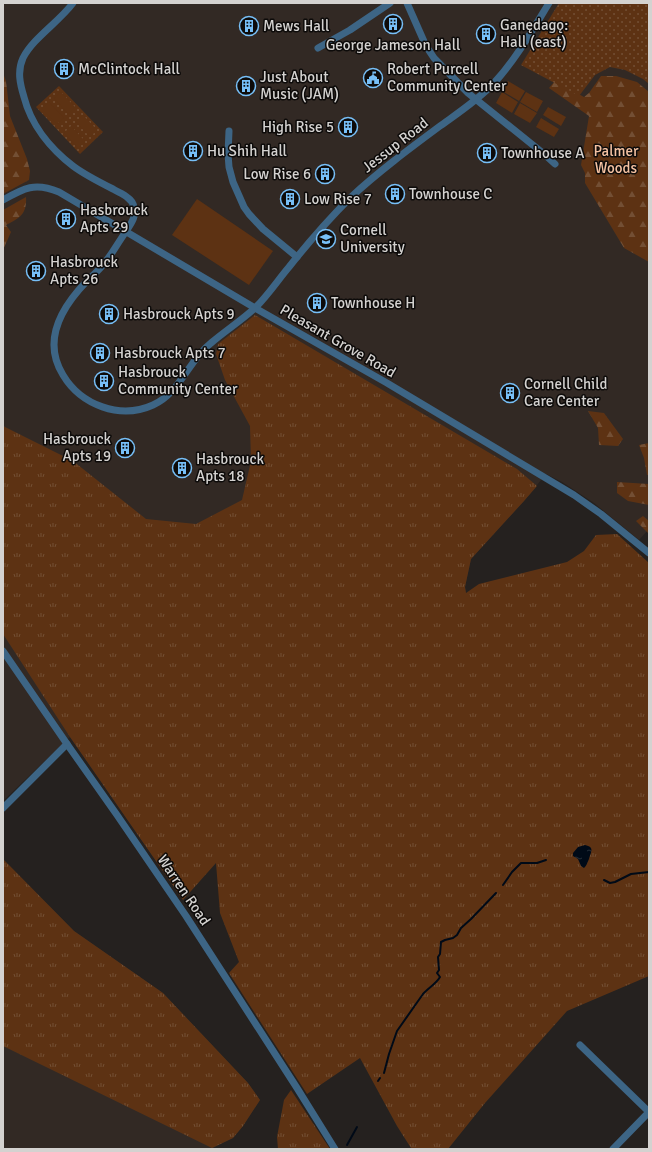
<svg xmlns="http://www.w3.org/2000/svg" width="652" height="1152" font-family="Signika,sans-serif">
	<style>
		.built { fill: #322924 }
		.grass { fill: url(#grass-tufts) }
		.forest { fill: url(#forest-firs) }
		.park { fill: url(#park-dots) }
		.pitch { fill: #5d3213 }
		.water { fill: url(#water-ripples) }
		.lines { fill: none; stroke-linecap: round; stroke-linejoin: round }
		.stream { stroke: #000a17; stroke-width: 2 }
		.minor { stroke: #3d6585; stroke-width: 7 }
		.labels { text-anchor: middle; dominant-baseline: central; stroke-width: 3; stroke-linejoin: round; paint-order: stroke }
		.poi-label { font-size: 15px; fill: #d4d2d0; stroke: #0d0b0a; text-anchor: start }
		.street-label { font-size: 15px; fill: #d4d2d0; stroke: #0d0b0a }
		.park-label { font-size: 15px; fill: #f5c2a2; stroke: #0d0b0a }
	</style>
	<defs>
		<pattern id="grass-tufts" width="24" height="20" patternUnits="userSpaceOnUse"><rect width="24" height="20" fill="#5d3213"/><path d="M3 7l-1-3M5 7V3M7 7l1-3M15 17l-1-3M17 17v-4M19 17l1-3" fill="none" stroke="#734f34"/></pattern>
		<pattern id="forest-firs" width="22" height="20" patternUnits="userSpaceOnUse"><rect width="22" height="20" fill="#5d3213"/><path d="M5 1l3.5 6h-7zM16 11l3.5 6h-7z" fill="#734f34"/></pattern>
		<pattern id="park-dots" width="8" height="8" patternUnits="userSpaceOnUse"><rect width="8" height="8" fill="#5d3213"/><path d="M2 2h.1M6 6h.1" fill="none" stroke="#734f34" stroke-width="1.8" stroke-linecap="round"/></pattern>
		<pattern id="water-ripples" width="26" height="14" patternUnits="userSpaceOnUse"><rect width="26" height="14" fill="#000a17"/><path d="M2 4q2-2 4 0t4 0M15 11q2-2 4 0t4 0" fill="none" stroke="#242d38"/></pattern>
	</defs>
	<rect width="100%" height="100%" fill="#25211f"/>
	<g class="built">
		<polygon points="3,3 649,3 649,529 639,540 594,503 562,482 546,474 524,501 471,559 465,587 466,593 261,762 183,900 70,737 3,801"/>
		<polygon points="3,859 74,931 163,993 248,1083 260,1100 243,1126 233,1138 211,1149 3,1149"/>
	</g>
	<g class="grass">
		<polygon points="255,315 517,469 537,486 524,501 471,559 465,587 466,593 479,584 567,562 584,551 596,535 617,534 649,563 649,976 567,1011 485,1103 448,1149 410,1149 411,1148 397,1126 360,1058 307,1094 229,973 239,962 220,913 216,863 183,900 70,737 3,634 3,426 73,461 146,519 196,524 242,500 251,461 250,426 225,380 216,354 218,344"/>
		<polygon points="3,859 74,931 163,993 248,1083 260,1100 243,1126 233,1138 212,1148 3,1046"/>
		<polygon points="291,1090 330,1149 278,1149 277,1137 284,1100"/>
	</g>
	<g class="forest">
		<polygon points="3,73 6,81 10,116 27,159 30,171 29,180 3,194"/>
		<polygon points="601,76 616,76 637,82 649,92 649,262 624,248 585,183 585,173 581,165 589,116 549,88 555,81 584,97 589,93"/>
		<path d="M 26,197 C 27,214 20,218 6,225 L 11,232 L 3,250 L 3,210 Z"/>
		<polygon points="588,411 604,413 623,439 618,446 599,445 598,428"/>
		<polygon points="649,443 649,475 647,475 644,458 639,445"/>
		<polygon points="617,482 649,484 649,505 628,501 617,493"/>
		<polygon points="643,516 649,521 649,534 636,521"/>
	</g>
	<g class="park">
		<polygon points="559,3 649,3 649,84 643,79 625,70 610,67 595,75 579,96 521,65"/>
		<polygon points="59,86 103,132 80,154 36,107"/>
	</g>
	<g class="pitch">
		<polygon points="508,81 525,91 519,101 502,91"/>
		<polygon points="61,92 75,107 68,114 54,98"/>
		<polygon points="502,92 518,102 512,113 496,103"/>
		<polygon points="526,92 543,101 537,112 520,102"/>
		<polygon points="49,102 64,118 57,124 42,109"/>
		<polygon points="520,103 537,113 530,123 514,114"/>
		<polygon points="548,107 566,117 561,126 543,115"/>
		<polygon points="83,115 97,130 90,137 76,122"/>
		<polygon points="541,118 559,129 554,137 536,127"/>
		<polygon points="71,126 85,141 78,148 64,133"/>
		<polygon points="197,199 273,251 249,285 172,235"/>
	</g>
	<path class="water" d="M 585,845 C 595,847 591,852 589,859 C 587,863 587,865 584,868 L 581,866 L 578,859 L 573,856 L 573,853 L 578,847 Z"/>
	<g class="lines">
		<g class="stream">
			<polyline points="604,880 610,883 615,882 631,874 649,872"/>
			<polyline points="503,885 512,872 521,863 537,863 546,860"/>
			<path d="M 384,1073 L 389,1054 L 397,1031 L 423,994 C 428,988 436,984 440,977 L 437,973 L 439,970 L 438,957 L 440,954 L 441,942 L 445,940 L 453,938 L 457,935 L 461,928 L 471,919 L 496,893"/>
			<polyline points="378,1081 380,1078"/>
			<polyline points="347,1145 357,1127"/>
		</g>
		<g class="minor">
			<path d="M 73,3 C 59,22 33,38 23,58 C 17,71 20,84 24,97 C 31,125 51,149 73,166 C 85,175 99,182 113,189 C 118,192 124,194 128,198 C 131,200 133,203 134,207 C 137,217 130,225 125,233 C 117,244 111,256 102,266 C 97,272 91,277 86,282 C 61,308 42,341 63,375 C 81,405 120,420 153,405 C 180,393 188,361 211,343 C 225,331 242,320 256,307 C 268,295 278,280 289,267 C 308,243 328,220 350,198 C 378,172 409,149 440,126 C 458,113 478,100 494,83 C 516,59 532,31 549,3"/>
			<polyline points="407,3 426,46 434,58 468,93 544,154 555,164"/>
			<polyline points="318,48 350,30 390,3"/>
			<polyline points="229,131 228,154 229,167 233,182 244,207 249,214 263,229 297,257"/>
			<path d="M 3,200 C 24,188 35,182 59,192 L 255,308 L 387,383 L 574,495 L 601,514 L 649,553"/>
			<polyline points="3,651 67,744 117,815 186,916 297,1088 335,1149"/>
			<polyline points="3,808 67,744"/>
			<polyline points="580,1045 649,1112"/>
			<polyline points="613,1149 649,1112"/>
		</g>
	</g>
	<defs>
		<g id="building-ring" transform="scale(1)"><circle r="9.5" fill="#0d0b0a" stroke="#77bff7" stroke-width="1.5"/><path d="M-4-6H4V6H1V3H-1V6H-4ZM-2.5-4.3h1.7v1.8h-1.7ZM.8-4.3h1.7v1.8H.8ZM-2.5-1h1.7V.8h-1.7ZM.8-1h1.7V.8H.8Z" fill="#77bff7"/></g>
		<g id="civic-ring" transform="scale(1)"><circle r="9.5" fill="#0d0b0a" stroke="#77bff7" stroke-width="1.5"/><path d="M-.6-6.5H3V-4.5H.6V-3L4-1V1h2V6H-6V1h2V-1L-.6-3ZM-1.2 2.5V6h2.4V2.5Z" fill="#77bff7"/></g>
		<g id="university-ring" transform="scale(1)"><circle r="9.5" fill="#0d0b0a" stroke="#77bff7" stroke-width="1.5"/><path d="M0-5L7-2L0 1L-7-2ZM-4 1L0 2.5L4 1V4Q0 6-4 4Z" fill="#77bff7"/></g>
	</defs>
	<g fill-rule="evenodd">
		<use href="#building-ring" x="393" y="24"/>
		<use href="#building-ring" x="249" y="26"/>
		<use href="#building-ring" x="486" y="34"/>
		<use href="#building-ring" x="64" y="69"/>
		<use href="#civic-ring" x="373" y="78"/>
		<use href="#building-ring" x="246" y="86"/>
		<use href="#building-ring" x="348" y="127"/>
		<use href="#building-ring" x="193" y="151"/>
		<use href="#building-ring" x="487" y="153"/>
		<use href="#building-ring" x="325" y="174"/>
		<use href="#building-ring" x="395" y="194"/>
		<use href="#building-ring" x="290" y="199"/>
		<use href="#building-ring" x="66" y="219"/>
		<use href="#university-ring" x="326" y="239"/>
		<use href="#building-ring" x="36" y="271"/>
		<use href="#building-ring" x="317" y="303"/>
		<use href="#building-ring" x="109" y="314"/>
		<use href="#building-ring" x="100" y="353"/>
		<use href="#building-ring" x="104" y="381"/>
		<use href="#building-ring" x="510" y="393"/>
		<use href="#building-ring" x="125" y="448"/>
		<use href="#building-ring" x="182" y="468"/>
	</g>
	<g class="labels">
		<g class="poi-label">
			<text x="500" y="25">Ganędagǫ:<tspan x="500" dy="17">Hall (east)</tspan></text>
			<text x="263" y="26">Mews Hall</text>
			<text x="393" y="45" text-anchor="middle">George Jameson Hall</text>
			<text x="78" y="69">McClintock Hall</text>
			<text x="387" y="69">Robert Purcell<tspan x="387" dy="17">Community Center</tspan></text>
			<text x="260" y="77">Just About<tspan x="260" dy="17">Music (JAM)</tspan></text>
			<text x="334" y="127" text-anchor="end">High Rise 5</text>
			<text x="207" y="151">Hu Shih Hall</text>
			<text x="501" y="153">Townhouse A</text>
			<text x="311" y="174" text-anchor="end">Low Rise 6</text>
			<text x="409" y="194">Townhouse C</text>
			<text x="304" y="199">Low Rise 7</text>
			<text x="80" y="210">Hasbrouck<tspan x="80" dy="17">Apts 29</tspan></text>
			<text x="340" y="230">Cornell<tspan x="340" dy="17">University</tspan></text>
			<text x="50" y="262">Hasbrouck<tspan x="50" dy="17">Apts 26</tspan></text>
			<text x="331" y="303">Townhouse H</text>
			<text x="123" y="314">Hasbrouck Apts 9</text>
			<text x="114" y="353">Hasbrouck Apts 7</text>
			<text x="118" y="372">Hasbrouck<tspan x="118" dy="17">Community Center</tspan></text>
			<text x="524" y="384">Cornell Child<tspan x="524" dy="17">Care Center</tspan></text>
			<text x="111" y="439" text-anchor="end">Hasbrouck<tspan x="111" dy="17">Apts 19</tspan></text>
			<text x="196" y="459">Hasbrouck<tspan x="196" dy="17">Apts 18</tspan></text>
		</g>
		<g class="street-label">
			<text transform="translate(395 145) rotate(-38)">Jessup Road</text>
			<text transform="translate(338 341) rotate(30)">Pleasant Grove Road</text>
			<text transform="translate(184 890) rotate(56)">Warren Road</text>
		</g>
		<g class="park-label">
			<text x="616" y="151">Palmer<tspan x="616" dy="17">Woods</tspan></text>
		</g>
	</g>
	<rect width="652" height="1152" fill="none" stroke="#d4d2d0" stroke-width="8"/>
</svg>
